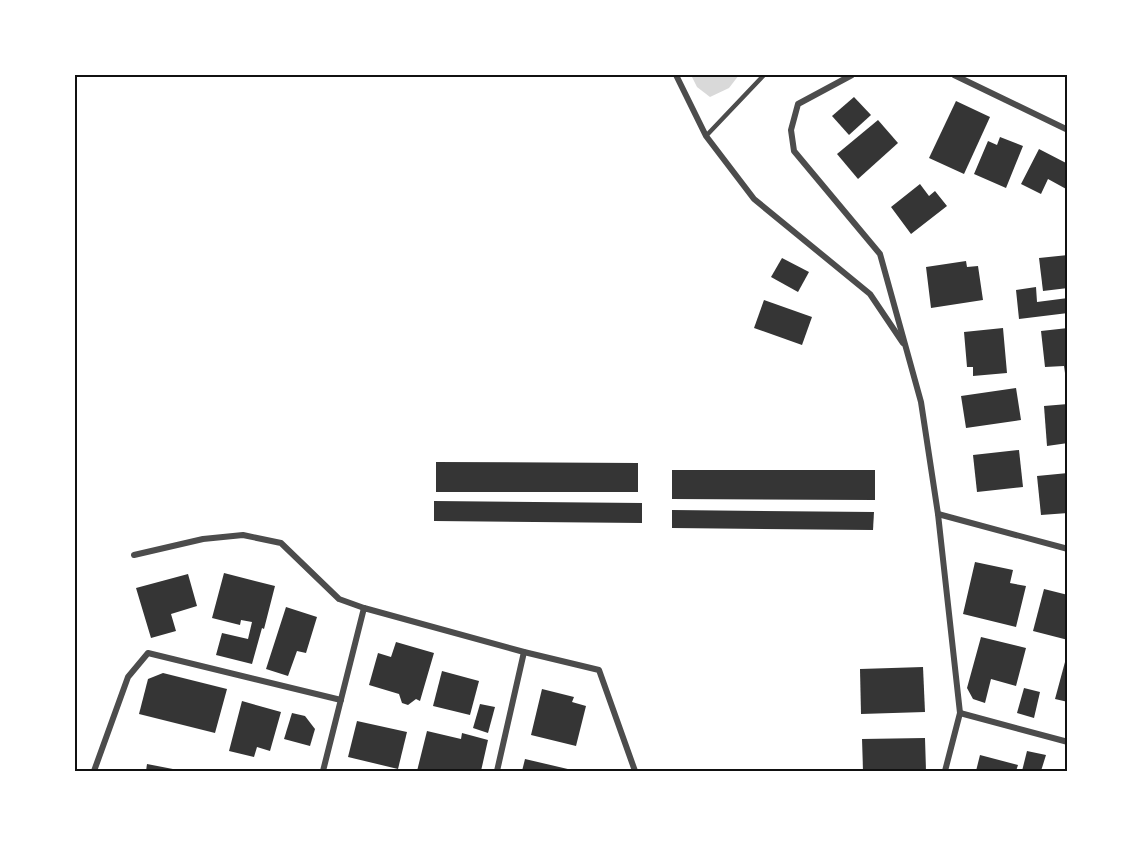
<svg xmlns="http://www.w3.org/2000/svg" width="1143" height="846" font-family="'Nunito Sans',sans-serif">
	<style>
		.water { fill: #d9d9d9 }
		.building { fill: #353535 }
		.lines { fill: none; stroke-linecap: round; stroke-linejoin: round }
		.service { stroke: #4c4c4c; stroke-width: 4.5 }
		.minor { stroke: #4c4c4c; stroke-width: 6 }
		.neatline { fill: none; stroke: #111; stroke-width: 2 }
	</style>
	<rect width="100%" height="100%" fill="#fff"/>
	<polygon class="water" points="691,75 739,75 729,88 710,97 697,87"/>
	<g class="building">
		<polygon points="854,97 871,115 849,135 832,116"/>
		<polygon points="956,101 990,117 964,174 929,158"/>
		<polygon points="878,120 898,143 858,179 837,154"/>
		<polygon points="1000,137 1023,146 1006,188 974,174 988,141 997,145"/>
		<polygon points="1039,149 1068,164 1068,190 1048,179 1041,194 1021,184"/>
		<polygon points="920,184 929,196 935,191 947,206 911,234 891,207"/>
		<polygon points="1068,255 1068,288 1043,291 1039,258"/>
		<polygon points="782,258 809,272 798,292 771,277"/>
		<polygon points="966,261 967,267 978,266 983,300 931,308 926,267"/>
		<polygon points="1036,287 1037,302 1068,298 1068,313 1019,319 1016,290"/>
		<polygon points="764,300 812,317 802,345 754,328"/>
		<polygon points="1003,328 1007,373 973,376 973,367 967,367 964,332"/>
		<polygon points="1068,328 1068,372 1065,373 1064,366 1045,367 1041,331"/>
		<polygon points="1016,388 1021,420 966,428 961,396"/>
		<polygon points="1068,404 1068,443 1047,446 1044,406"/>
		<polygon points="1019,450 1023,487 977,492 973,455"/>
		<polygon points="436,462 638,463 638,492 436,492"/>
		<polygon points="672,470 875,470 875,500 672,499"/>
		<polygon points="1068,473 1068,513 1041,515 1037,476"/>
		<polygon points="434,501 642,503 642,523 434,521"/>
		<polygon points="672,510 874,512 873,530 672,528"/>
		<polygon points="975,562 1013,570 1010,583 1026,586 1016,627 963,614"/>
		<polygon points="224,573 275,586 264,629 262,628 252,664 216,655 222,633 248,639 252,622 241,620 240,625 212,618"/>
		<polygon points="188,574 197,606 171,614 176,631 151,638 136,588"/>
		<polygon points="1044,589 1068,595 1068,640 1033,631"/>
		<polygon points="286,607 317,617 306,653 297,651 288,676 266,669"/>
		<polygon points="981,637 1026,648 1016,686 991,679 985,703 973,699 967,688"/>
		<polygon points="396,642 434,653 420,701 416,699 408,705 402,703 399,694 369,685 378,653 391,657"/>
		<polygon points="1065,662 1068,663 1068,702 1055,699"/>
		<polygon points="923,667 925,712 861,714 860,669"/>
		<polygon points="442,671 479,681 470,715 433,706"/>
		<polygon points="163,673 227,689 215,733 139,714 148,679"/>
		<polygon points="1024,688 1040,692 1034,718 1017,713"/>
		<polygon points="542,689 574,697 572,702 586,706 576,746 531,735"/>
		<polygon points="242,701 281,712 270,751 257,747 254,757 229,751"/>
		<polygon points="480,704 495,707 488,733 473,728"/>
		<polygon points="292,713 305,716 315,729 310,746 284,739"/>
		<polygon points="357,721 407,732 398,769 348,757"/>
		<polygon points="427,731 461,739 462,733 488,740 481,771 417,771"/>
		<polygon points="925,738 926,771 863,771 862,739"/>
		<polygon points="1027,751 1046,755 1041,771 1022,771"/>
		<polygon points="980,755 1018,765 1016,771 976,771"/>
		<polygon points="525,759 572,770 572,771 522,771"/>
		<polygon points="147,764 178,770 178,771 146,771"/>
	</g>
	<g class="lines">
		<polyline class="service" points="706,136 764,75"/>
		<g class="minor">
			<polyline points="676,75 706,136 754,199 870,294 903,343"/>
			<polyline points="852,75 798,104 791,130 794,151 880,254 921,402 938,514 960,713 945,771"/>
			<polyline points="954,75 1068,130"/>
			<polyline points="938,514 1068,549"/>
			<polyline points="134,555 203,539 243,535 281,543 339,599 364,608"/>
			<polyline points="960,713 1068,742"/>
			<polyline points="94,771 128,677 148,653 341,700"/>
			<polyline points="323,771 364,608 524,652 599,670 635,771"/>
			<polyline points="497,771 524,652"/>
		</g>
	</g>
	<rect width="1143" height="846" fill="none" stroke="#ffffff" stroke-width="153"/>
	<rect x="76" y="76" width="990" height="694" class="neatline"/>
</svg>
